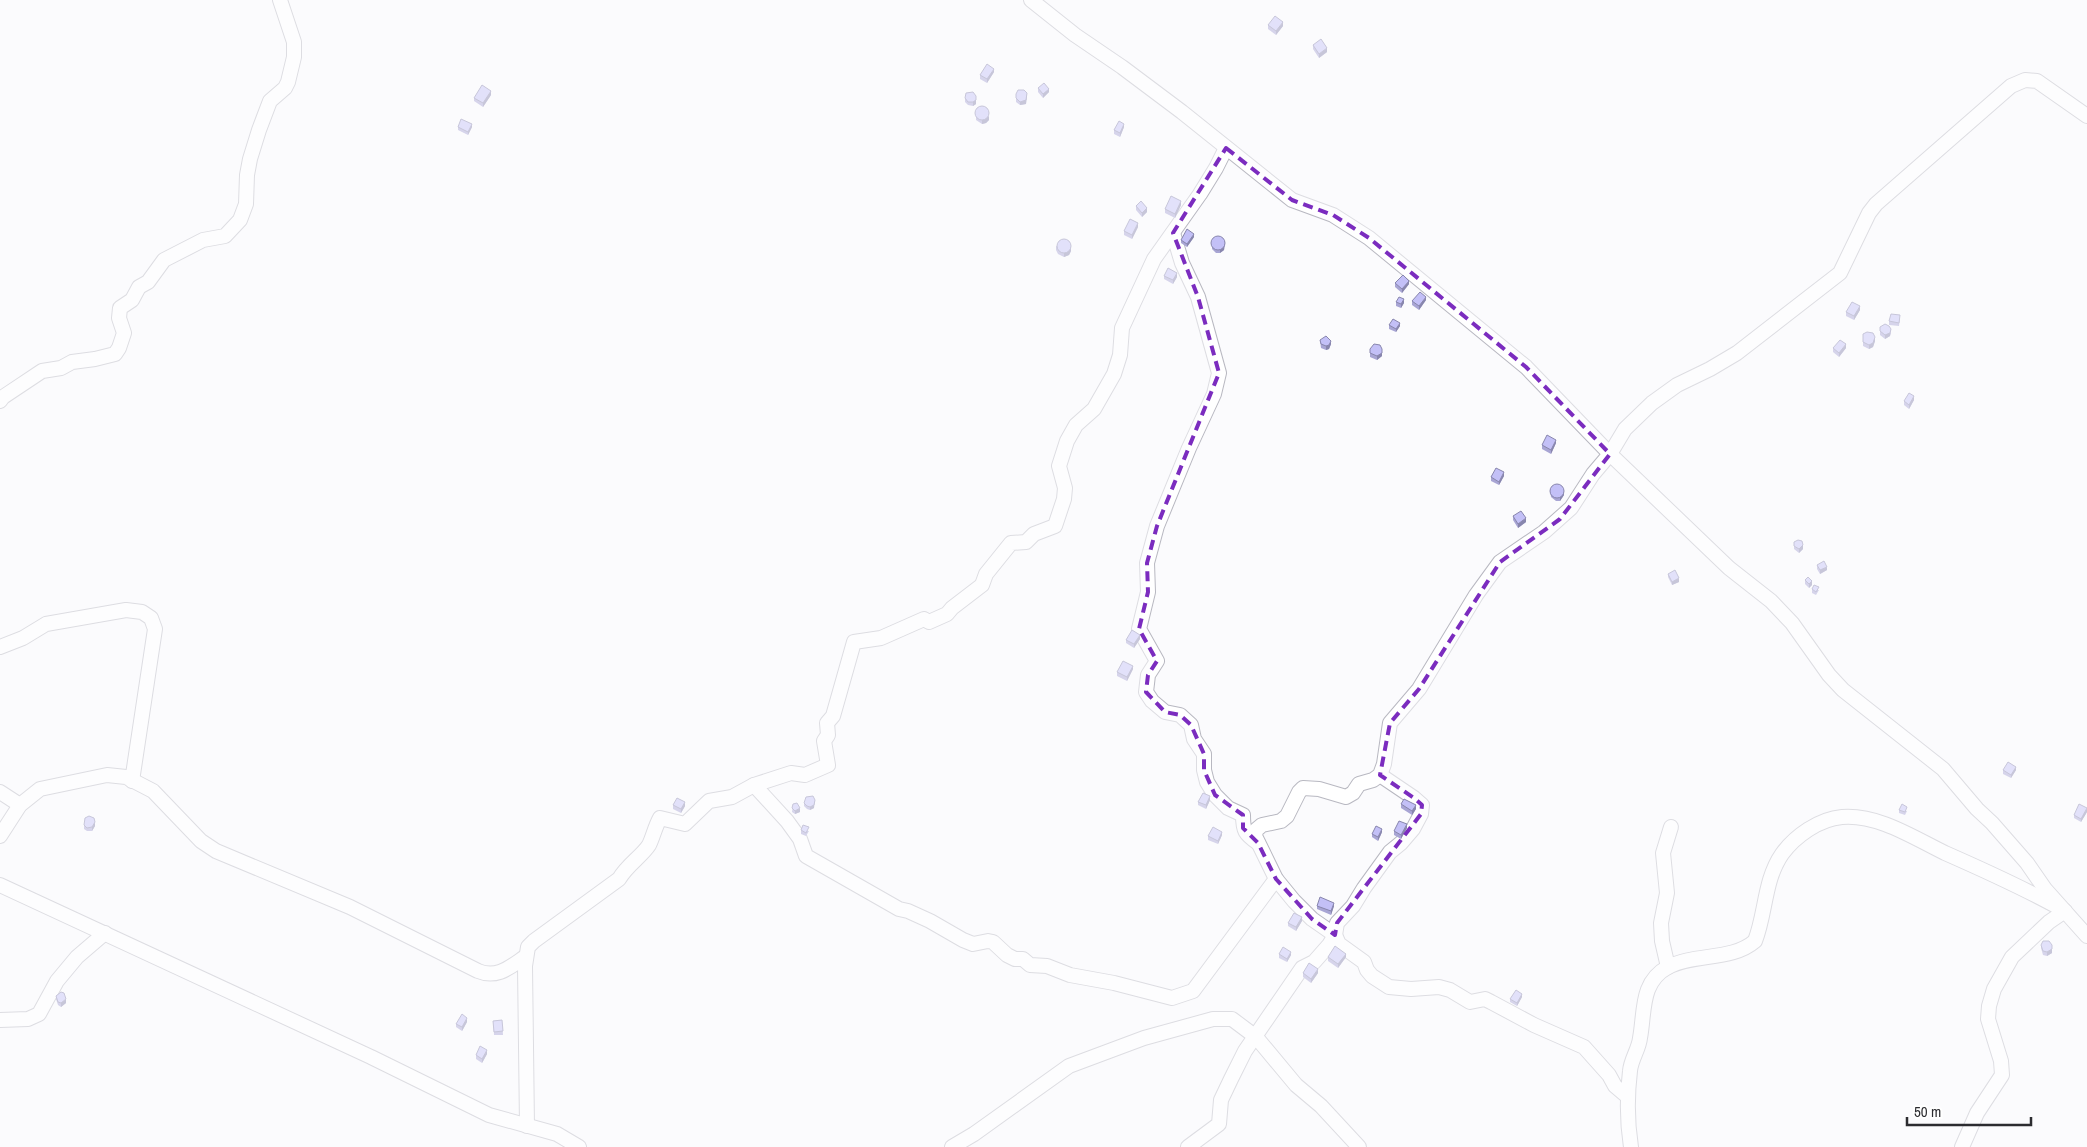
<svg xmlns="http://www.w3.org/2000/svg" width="2087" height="1147" font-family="'Archivo Narrow',sans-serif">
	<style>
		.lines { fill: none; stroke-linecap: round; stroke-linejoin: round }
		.street-casing { stroke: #b8b8c1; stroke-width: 16 }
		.street { stroke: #fff; stroke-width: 14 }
		.wall { fill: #a8a5d4 }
		.shaded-wall { fill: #8886ad }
		.building { fill: #c3c0f7; stroke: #8886ad }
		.marked { fill: none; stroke: #7b2cbf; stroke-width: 4; stroke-dasharray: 10 6; stroke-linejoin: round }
	</style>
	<rect width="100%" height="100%" fill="#fbfbfd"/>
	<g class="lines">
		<g class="street-casing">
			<g id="street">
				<polyline points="1031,0 1075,35 1122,67 1182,112 1292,200 1333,215 1369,238 1526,367 1610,454 1729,568 1771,601 1792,623 1829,675 1843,690 1943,769 1977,809 1992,823 2027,863 2045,889 2087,936"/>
				<path d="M 1173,233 L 1182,263 L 1198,297 L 1219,373 L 1214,394 L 1189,448 L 1157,526 L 1147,563 L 1148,592 L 1139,629 L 1157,661 L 1148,675 L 1146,692 L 1152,701 L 1165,712 L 1180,715 L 1191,725 L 1194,739 L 1204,754 L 1204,770 L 1207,782 L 1215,795 L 1228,808 L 1243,815 C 1243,831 1245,834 1258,843"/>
				<polyline points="0,401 3,397 42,371 61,368 72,362 95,359 115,354 119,348 124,333 119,318 120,308 132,300 139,287 148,282 164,260 203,240 225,236 240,220 246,204 247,175 250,159 259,130 270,101 285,88 288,82 294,57 294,42 280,0"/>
				<polyline points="0,647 23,638 46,624 126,610 142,612 151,618 155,629 132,781"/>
				<polyline points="754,785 787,821 800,839 806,856 899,909 908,911 930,921 963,940 973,944 988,941 993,942 1007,955 1015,959 1023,959 1030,965 1047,966 1070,975 1114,983 1172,998 1193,991 1276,879"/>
				<polyline points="0,792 20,805"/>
				<path d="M 0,836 L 20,805 L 40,789 L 107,775 L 126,777 L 153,791 L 201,841 L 216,851 L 350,907 L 478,971 C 497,979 510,967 525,957"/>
				<polyline points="0,885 371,1057 489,1115 557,1134 579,1147"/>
				<polyline points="1668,967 1662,941 1661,923 1667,893 1663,853 1671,827"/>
				<polyline points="0,1020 28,1019 39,1014 57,981 77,957 105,933"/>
				<polyline points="1628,1097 1615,1086 1609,1075 1584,1047 1534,1025 1491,1002 1485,999 1470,1002 1450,990 1439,987 1411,989 1389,987 1372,976 1367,970 1364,962 1339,944 1335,935 1312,919 1294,901 1276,879 1255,836 1256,830 1262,825 1281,821 1287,816 1299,792 1303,788 1319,789 1346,797 1353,793 1359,784 1373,780 1380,775 1384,764 1390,723 1419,689 1476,595 1500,562 1544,532 1571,508 1593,474 1610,454 1625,429 1652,403 1677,385 1710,369 1737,353 1840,273 1869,213 1876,204 2011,86 2025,80 2037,81 2087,116"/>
				<path d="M 527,1126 L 525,966 L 528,947 L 534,941 L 619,879 C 627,865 642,856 649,845 C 653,837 655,827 660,818 L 685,824 L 709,801 L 732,797 L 754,785 L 791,773 L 805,775 L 828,765 L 824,741 L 828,735 L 827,723 L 833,716 L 854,642 L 881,638 L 924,619 L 929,622 L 947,614 L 952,608 L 982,585 L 986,574 L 1011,543 L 1026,542 L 1034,534 L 1055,526 L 1064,499 L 1065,488 L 1059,466 L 1067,441 L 1076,425 L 1094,409 L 1114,374 L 1120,355 L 1122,328 L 1154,259 L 1200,194 L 1216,168 L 1226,148"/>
				<polyline points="952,1147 974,1134 1069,1066 1144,1038 1213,1019 1232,1019 1256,1037 1296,1085 1321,1106 1359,1147"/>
				<polyline points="1188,1147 1219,1124 1221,1100 1231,1079 1245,1051 1302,968 1314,962 1329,945 1335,935 1337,923 1353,906 1364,888 1390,852 1401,843 1413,829 1421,814 1422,805 1414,798 1380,775"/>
				<path d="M 1631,1147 C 1627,1122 1627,1096 1630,1071 C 1631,1059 1639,1049 1640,1038 C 1645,1012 1640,982 1668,967 C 1695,953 1732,961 1755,941 C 1766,913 1764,880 1782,854 C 1795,836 1819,819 1842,817 C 1878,814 1914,838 1945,853 C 1986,871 2026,889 2065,911 L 2049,922 L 2012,957 L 1994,989 L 1989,1006 L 1988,1019 L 2001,1061 L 2002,1075 L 1977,1113 L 1962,1147"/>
			</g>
		</g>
		<use href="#street" class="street"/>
	</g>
	<g class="wall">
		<polygon points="1268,25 1283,26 1276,35 1268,29"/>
		<polygon points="1313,45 1327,52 1319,58 1313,49"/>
		<polygon points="994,72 987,83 980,79 980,75"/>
		<polygon points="1038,88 1049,92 1043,98 1038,92"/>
		<polygon points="1016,94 1027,96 1026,104 1020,105 1016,102"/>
		<polygon points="491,95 483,107 474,101 474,98"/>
		<polygon points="965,98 976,100 976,104 973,106 968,105 965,102"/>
		<polygon points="976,110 989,120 986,123 982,124 976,120"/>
		<polygon points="458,127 472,127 468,135 458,130"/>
		<polygon points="1124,127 1120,137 1114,134 1114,130"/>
		<polygon points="1181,205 1175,218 1165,213 1165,209"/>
		<polygon points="1136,206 1147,212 1142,217 1136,210"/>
		<polygon points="1138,227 1132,239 1124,235 1124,231"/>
		<polygon points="1194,237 1187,247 1181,243 1181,240"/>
		<polygon points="1212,241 1225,244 1224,250 1220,253 1216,253 1212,249"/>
		<polygon points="1056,246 1071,251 1069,255 1064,257 1058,254 1056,250"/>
		<polygon points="1164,276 1177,277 1173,284 1164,279"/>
		<polygon points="1395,283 1409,284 1402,293 1395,287"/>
		<polygon points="1426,300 1419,310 1412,305 1412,301"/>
		<polygon points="1396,302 1404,303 1401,308 1396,306"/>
		<polygon points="1860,310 1854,320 1846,316 1846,312"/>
		<polygon points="1900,318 1899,326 1889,325 1889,321"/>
		<polygon points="1389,325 1400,326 1396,332 1389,329"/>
		<polygon points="1880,331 1891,333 1890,336 1885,339 1880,335"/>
		<polygon points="1863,334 1875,341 1873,347 1869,349 1863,346"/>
		<polygon points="1320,340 1331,344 1329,349 1326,350 1321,348"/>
		<polygon points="1833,348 1846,348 1839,357 1833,352"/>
		<polygon points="1370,349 1382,356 1377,360 1370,357"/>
		<polygon points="1914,400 1909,409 1904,405 1904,401"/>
		<polygon points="1556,443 1551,454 1542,449 1542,445"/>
		<polygon points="1504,476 1499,485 1491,481 1491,477"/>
		<polygon points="1550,489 1564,495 1560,501 1556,501 1551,497"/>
		<polygon points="1513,516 1526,522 1518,528 1513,520"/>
		<polygon points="1794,546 1803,549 1799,553 1794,549"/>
		<polygon points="1817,565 1827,570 1820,574 1817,569"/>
		<polygon points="1668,574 1679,582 1672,585 1668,577"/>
		<polygon points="1805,580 1812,585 1809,588 1805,584"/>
		<polygon points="1812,589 1819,590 1816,595 1812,593"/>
		<polygon points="1140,639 1134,648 1126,643 1126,640"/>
		<polygon points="1133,669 1127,681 1117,676 1117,672"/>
		<polygon points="2003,770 2016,770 2011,778 2003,774"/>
		<polygon points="1210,800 1206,809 1198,805 1198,802"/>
		<polygon points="804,803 814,808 810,810 807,809 804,806"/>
		<polygon points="793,804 800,812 795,814 792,812"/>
		<polygon points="1401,804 1416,809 1412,815 1401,808"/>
		<polygon points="673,805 685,806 681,813 673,809"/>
		<polygon points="1899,810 1907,811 1905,815 1899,813"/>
		<polygon points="2087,812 2081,822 2074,818 2074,815"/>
		<polygon points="84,825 95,826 92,831 87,831 84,829"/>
		<polygon points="1407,828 1401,839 1394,835 1394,831"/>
		<polygon points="801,830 809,831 806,836 801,834"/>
		<polygon points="1382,832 1378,841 1372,837 1372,834"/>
		<polygon points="1222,835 1218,844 1208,840 1208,836"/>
		<polygon points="1317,906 1334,906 1331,915 1317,909"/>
		<polygon points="1302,921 1296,931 1288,926 1288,923"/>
		<polygon points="2041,945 2052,949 2052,953 2047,956 2043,955 2041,948"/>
		<polygon points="1279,954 1291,955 1287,962 1279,958"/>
		<polygon points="1328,957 1346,957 1338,968 1328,961"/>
		<polygon points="1303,973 1318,973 1311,983 1303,977"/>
		<polygon points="56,996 66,1003 61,1007 58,1005 56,999"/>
		<polygon points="1522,997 1517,1006 1510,1002 1510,999"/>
		<polygon points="502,1020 503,1035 494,1035 493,1021"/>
		<polygon points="467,1022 462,1031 456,1027 456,1024"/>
		<polygon points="487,1054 482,1063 476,1059 476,1055"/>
	</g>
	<g class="shaded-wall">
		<polygon points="1283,22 1283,26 1276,35 1276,31"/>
		<polygon points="1327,48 1327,52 1319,58 1319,54"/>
		<polygon points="994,69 994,72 987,83 987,79"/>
		<polygon points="1049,89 1049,92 1043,98 1043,94"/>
		<polygon points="491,91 491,95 483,107 483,103"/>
		<polygon points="1027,93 1026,104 1020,105 1020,102"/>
		<polygon points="976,96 976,104 973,106 973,102"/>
		<polygon points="989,116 989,120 986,123 982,124 982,120"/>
		<polygon points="472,124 472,127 468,135 468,132"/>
		<polygon points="1124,124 1124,127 1120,137 1120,133"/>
		<polygon points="1181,201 1181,205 1175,218 1175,214"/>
		<polygon points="1147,208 1147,212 1142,217 1142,213"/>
		<polygon points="1138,223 1138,227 1132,239 1132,235"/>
		<polygon points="1194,234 1194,237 1187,247 1187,244"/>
		<polygon points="1225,240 1224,250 1220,253 1220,249"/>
		<polygon points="1071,247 1071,251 1069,255 1064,257 1064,253"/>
		<polygon points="1177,273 1177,277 1173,284 1173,280"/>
		<polygon points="1409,281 1409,284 1402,293 1402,289"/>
		<polygon points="1426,297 1426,300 1419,310 1419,306"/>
		<polygon points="1404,299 1404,303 1401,308 1401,304"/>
		<polygon points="1860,306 1860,310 1854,320 1854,316"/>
		<polygon points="1400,323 1400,326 1396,332 1396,329"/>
		<polygon points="1891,329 1890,336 1885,339 1885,335"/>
		<polygon points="1875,337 1875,341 1873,347 1869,349 1869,345"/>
		<polygon points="1331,341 1331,344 1329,349 1326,350 1326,346"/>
		<polygon points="1846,344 1846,348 1839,357 1839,353"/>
		<polygon points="1382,349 1382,356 1377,360 1377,356"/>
		<polygon points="1914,396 1914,400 1909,409 1909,405"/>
		<polygon points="1556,440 1556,443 1551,454 1551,450"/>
		<polygon points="1504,472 1504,476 1499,485 1499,482"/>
		<polygon points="1564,492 1564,495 1560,501 1560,497"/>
		<polygon points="1526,518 1526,522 1518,528 1518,524"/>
		<polygon points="1803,545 1803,549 1799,553 1799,549"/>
		<polygon points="1827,567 1827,570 1820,574 1820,570"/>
		<polygon points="1679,578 1679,582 1672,585 1672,582"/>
		<polygon points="1812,581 1812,585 1809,588 1809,584"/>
		<polygon points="1140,635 1140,639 1134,648 1134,644"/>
		<polygon points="1133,666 1133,669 1127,681 1127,677"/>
		<polygon points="2016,767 2016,770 2011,778 2011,775"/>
		<polygon points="1210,796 1210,800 1206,809 1206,805"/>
		<polygon points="815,800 814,808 810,810 810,807"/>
		<polygon points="685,802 685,806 681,813 681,809"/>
		<polygon points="1416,805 1416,809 1412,815 1412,811"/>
		<polygon points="800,808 800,812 795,814 795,811"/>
		<polygon points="2087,808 2087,812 2081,822 2081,819"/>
		<polygon points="95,822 95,826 92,831 92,827"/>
		<polygon points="1407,824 1407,828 1401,839 1401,835"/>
		<polygon points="1382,829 1382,832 1378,841 1378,837"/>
		<polygon points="1222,832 1222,835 1218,844 1218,841"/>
		<polygon points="1334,903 1334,906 1331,915 1331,911"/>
		<polygon points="1302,917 1302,921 1296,931 1296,927"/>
		<polygon points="2052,945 2052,953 2047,956 2047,952"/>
		<polygon points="1291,952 1291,955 1287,962 1287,959"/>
		<polygon points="1346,954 1346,957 1338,968 1338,964"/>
		<polygon points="1318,969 1318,973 1311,983 1311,979"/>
		<polygon points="1522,994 1522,997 1517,1006 1517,1003"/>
		<polygon points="66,999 66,1003 61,1007 61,1003"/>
		<polygon points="467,1018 467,1022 462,1031 462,1027"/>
		<polygon points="487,1050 487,1054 482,1063 482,1059"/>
	</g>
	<g class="building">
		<polygon points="1275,16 1283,22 1276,31 1268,25"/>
		<polygon points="1321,39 1327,48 1319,54 1313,45"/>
		<polygon points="987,64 994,69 987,79 980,75"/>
		<polygon points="1044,83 1049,89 1043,94 1038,88"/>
		<polygon points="482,85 491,91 483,103 474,98"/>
		<polygon points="1018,90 1024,90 1027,93 1026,100 1020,102 1016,98 1016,94"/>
		<polygon points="973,92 976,96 976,100 973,102 968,102 965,98 966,93"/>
		<circle cx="982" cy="113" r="7"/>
		<polygon points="461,119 472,124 468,132 458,127"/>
		<polygon points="1119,121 1124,124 1120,133 1114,130"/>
		<polygon points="1171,196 1181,201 1175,214 1165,209"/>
		<polygon points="1141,201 1147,208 1142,213 1136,206"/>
		<polygon points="1130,219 1138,223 1132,235 1124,231"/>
		<polygon points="1187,229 1194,234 1187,244 1181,240"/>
		<circle cx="1218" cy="243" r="7"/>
		<circle cx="1064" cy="246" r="7"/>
		<polygon points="1168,268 1177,273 1173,280 1164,276"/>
		<polygon points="1403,275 1409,281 1402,289 1395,283"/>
		<polygon points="1420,292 1426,297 1419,306 1412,301"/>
		<polygon points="1399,297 1404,299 1401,304 1396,302"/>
		<polygon points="1852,302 1860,306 1854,316 1846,312"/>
		<polygon points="1891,314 1900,315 1899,323 1889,321"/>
		<polygon points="1393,319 1400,323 1396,329 1389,325"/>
		<polygon points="1885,324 1889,326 1891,329 1890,333 1885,335 1880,331 1880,327"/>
		<polygon points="1867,332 1873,333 1875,337 1873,343 1869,345 1863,342 1863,334"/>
		<polygon points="1326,336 1331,341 1329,345 1326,346 1321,344 1320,340"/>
		<polygon points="1840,340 1846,344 1839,353 1833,348"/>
		<polygon points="1374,344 1380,345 1382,349 1382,353 1377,356 1370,353 1370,349"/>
		<polygon points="1909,393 1914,396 1909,405 1904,401"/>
		<polygon points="1547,435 1556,440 1551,450 1542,445"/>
		<polygon points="1496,468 1504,472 1499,482 1491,477"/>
		<circle cx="1557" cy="491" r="7"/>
		<polygon points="1521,511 1526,518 1518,524 1513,516"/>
		<polygon points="1798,540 1802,541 1803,545 1799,549 1794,546 1794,542"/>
		<polygon points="1824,561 1827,567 1820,570 1817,565"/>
		<polygon points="1675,570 1679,578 1672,582 1668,574"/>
		<polygon points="1808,577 1812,581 1809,584 1805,580"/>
		<polygon points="1814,585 1819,587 1816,592 1812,589"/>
		<polygon points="1132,630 1140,635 1134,644 1126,640"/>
		<polygon points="1123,661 1133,666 1127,677 1117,672"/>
		<polygon points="2008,762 2016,767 2011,775 2003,770"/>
		<polygon points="1203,793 1210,796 1206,805 1198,802"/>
		<polygon points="813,796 815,800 814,805 810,807 807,806 804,803 806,797"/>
		<polygon points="677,798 685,802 681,809 673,805"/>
		<polygon points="1404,799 1416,805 1412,811 1401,804"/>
		<polygon points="797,803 800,808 795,811 792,808 793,804"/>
		<polygon points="1902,804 1907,807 1905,812 1899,810"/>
		<polygon points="2079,804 2087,808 2081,819 2074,815"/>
		<polygon points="89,816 94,818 95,822 92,827 87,828 84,825 85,818"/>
		<polygon points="1399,821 1407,824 1401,835 1394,831"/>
		<polygon points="803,825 809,827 806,833 801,830"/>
		<polygon points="1376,826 1382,829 1378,837 1372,834"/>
		<polygon points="1213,827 1222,832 1218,841 1208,836"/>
		<polygon points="1320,897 1334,903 1331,911 1317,906"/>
		<polygon points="1294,913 1302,917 1296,927 1288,923"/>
		<polygon points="2043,941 2049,941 2052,945 2052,949 2047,952 2043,951 2041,945"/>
		<polygon points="1335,946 1346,954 1338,964 1328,957"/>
		<polygon points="1283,947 1291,952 1287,959 1279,954"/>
		<polygon points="1309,963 1318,969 1311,979 1303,973"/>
		<polygon points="1516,990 1522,994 1517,1003 1510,999"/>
		<polygon points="61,992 64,993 66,999 61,1003 58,1002 56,996"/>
		<polygon points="462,1014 467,1018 462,1027 456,1024"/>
		<polygon points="502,1020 503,1031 494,1032 493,1021"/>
		<polygon points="480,1046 487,1050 482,1059 476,1055"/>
	</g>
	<path d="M0 0H2087V1147H0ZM 1226,148 L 1292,200 L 1333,215 L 1369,238 L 1526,367 L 1610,454 L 1560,519 L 1500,562 L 1419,689 L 1390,723 L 1380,775 L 1414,798 L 1422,805 L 1421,814 L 1337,923 L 1335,935 L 1312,919 L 1276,879 L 1258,843 L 1243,828 L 1243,815 L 1215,795 L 1204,770 L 1204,754 L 1191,725 L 1180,715 L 1165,712 L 1146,692 L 1148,675 L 1157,661 L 1139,629 L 1148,592 L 1147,563 L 1157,526 L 1219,373 L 1198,297 L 1173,233 Z" fill="#fbfbfd" fill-opacity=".55" fill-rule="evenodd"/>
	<path class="marked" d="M 1226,148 L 1292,200 L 1333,215 L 1369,238 L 1526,367 L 1610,454 L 1560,519 L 1500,562 L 1419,689 L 1390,723 L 1380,775 L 1414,798 L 1422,805 L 1421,814 L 1337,923 L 1335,935 L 1312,919 L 1276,879 L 1258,843 L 1243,828 L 1243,815 L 1215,795 L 1204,770 L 1204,754 L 1191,725 L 1180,715 L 1165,712 L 1146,692 L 1148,675 L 1157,661 L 1139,629 L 1148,592 L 1147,563 L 1157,526 L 1219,373 L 1198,297 L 1173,233 Z"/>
	<path d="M1907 1117v8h124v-8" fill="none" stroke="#2c2c30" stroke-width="2.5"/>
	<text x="1914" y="1117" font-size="15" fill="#2c2c30" stroke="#ffffff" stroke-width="4" paint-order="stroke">50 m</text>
</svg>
